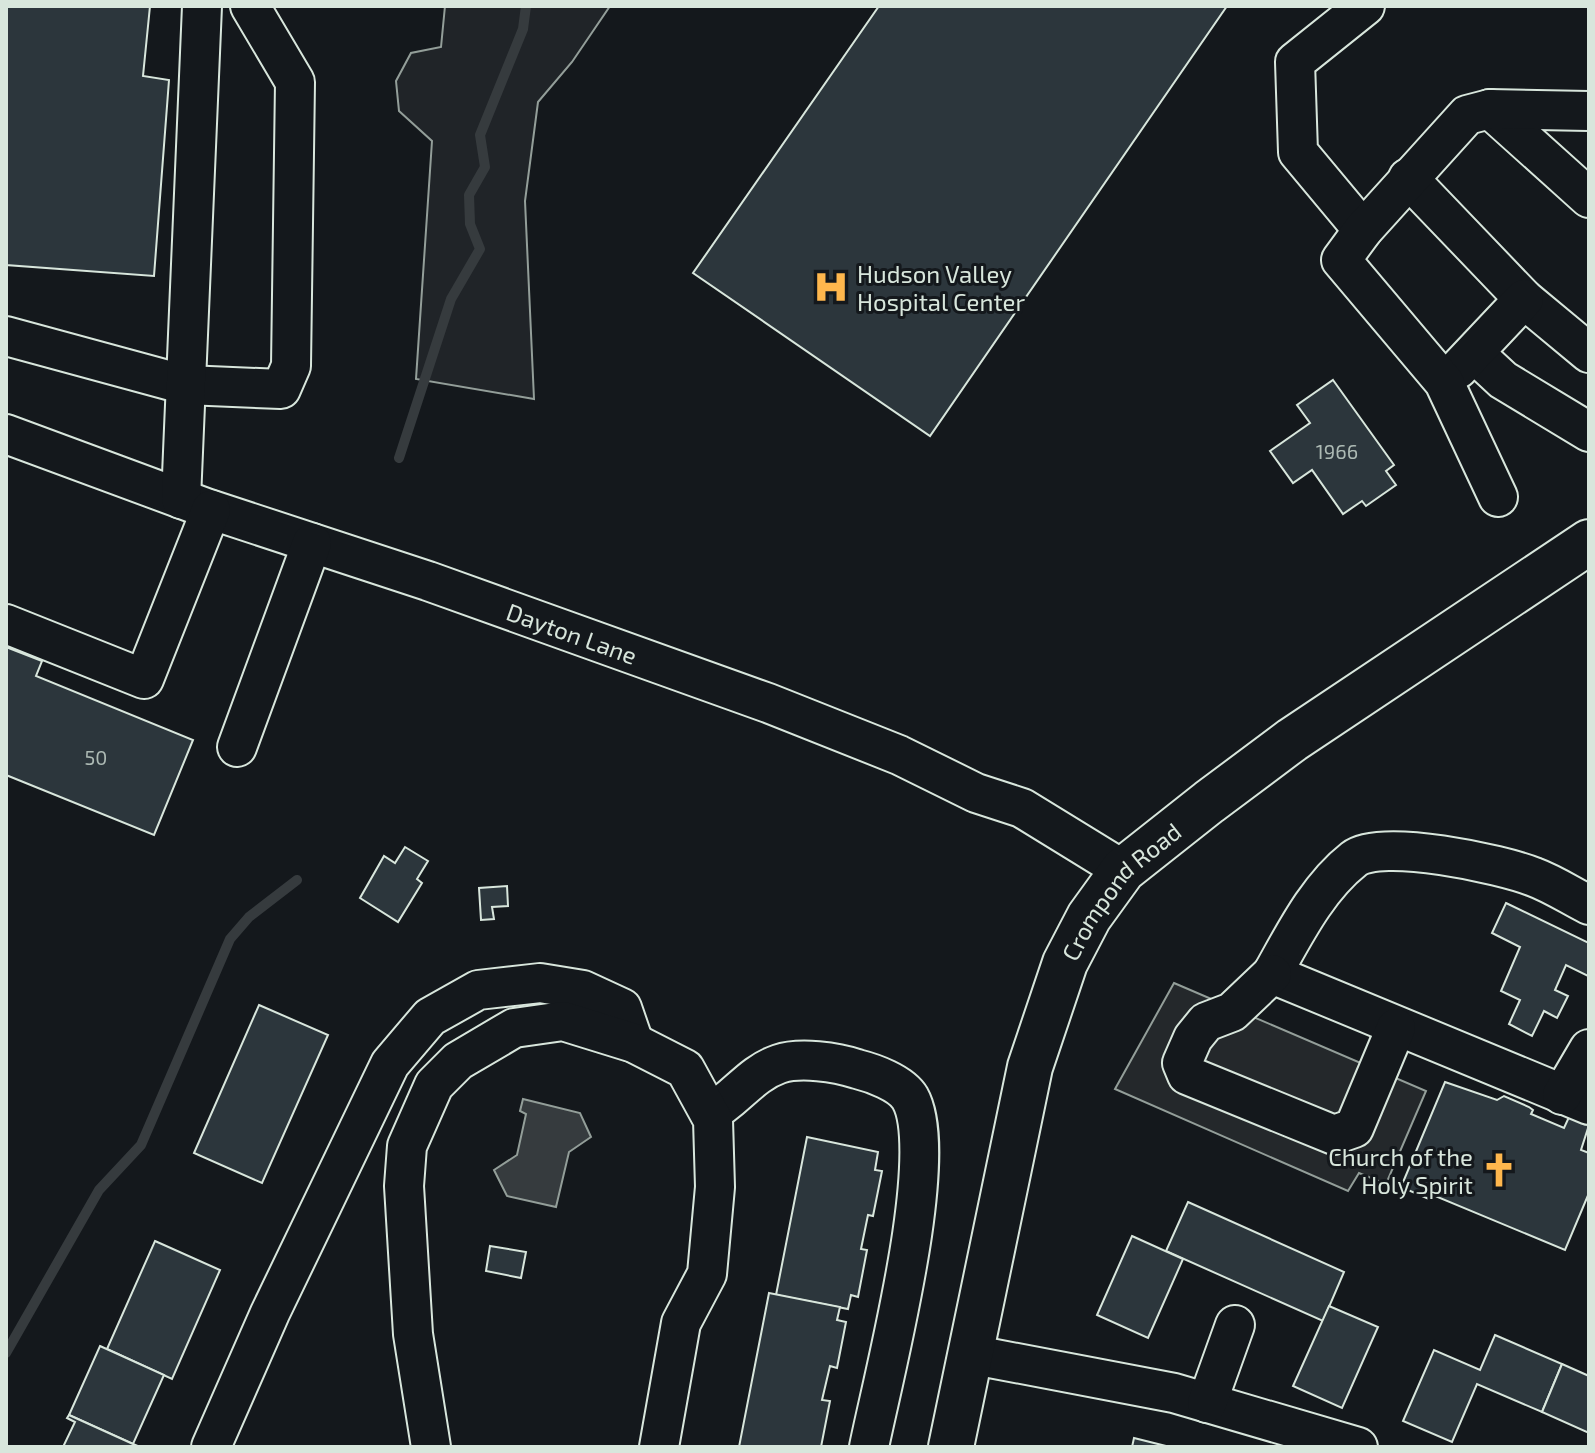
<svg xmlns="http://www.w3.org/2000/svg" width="1595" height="1453" font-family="'Exo 2',sans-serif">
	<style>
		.green { fill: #202428; stroke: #939e99; stroke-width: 2 }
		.parking { fill: #24282b; stroke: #939e99; stroke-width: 2 }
		.water { fill: #363b3e; stroke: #939e99; stroke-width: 2 }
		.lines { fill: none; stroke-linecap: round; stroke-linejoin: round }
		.stream { stroke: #363b3e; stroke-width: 10 }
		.building { fill: #2c363c; stroke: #d8e6dc; stroke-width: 2 }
		.minor-casing { stroke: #d8e6dc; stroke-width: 42 }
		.major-casing { stroke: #d8e6dc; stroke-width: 48 }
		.minor { stroke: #14181c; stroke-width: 38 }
		.major { stroke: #14181c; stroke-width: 44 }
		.labels { text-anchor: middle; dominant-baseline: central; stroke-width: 6; stroke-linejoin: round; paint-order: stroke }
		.number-label { font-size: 20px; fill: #adbab4 }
		.poi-label { font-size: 24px; fill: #d8e6dc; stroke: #14181c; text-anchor: start }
		.street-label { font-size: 24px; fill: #d8e6dc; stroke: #14181c }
	</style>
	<rect width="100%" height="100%" fill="#14181c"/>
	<polygon class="green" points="445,6 610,6 572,62 538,102 525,201 534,399 416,379 432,141 399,111 396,81 411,53 441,47"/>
	<polygon class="parking" points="1174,983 1426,1091 1386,1184 1359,1173 1348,1191 1115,1089"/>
	<polygon class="water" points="523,1099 580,1113 591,1137 569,1152 556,1207 507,1196 494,1170 517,1155 526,1114 520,1111"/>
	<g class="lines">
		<g class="stream">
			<polyline points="399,458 451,299 480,249 470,224 469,195 485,167 480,135 523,29 526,6"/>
			<polyline points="6,1353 99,1190 141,1145 230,939 249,917 297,880"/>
		</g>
	</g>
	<g class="building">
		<polygon points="6,6 150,6 143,76 169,80 154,276 6,265"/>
		<polygon points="879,6 1227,6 930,436 693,273"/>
		<polygon points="1333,380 1394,465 1386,471 1396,485 1366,506 1362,501 1343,514 1312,470 1293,483 1270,451 1310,423 1297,405"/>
		<polygon points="6,647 42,661 36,676 193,740 154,835 6,775"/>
		<polygon points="405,847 428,861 417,879 422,883 398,922 360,898 384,856 395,863"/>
		<polygon points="507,886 508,906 492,907 494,919 481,920 479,888"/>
		<polygon points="1506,903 1589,943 1588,976 1566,965 1555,990 1568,996 1557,1018 1544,1011 1532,1036 1509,1024 1520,1000 1501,991 1520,947 1492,933"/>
		<polygon points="259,1005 328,1035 262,1183 194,1153"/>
		<polygon points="1445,1082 1497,1100 1504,1096 1529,1107 1533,1110 1531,1114 1564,1128 1569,1117 1589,1125 1581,1150 1589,1153 1589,1193 1565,1250 1433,1195 1431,1200 1401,1187"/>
		<polygon points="807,1137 878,1152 875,1170 882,1171 873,1216 868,1215 861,1249 867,1250 858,1297 851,1295 848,1309 776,1295"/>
		<polygon points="1188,1202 1344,1272 1323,1321 1166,1251"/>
		<polygon points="1132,1236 1183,1259 1148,1338 1097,1315"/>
		<polygon points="155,1241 220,1270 172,1379 107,1349"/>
		<polygon points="490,1246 526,1252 521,1278 486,1271"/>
		<polygon points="769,1293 840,1307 837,1320 846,1322 837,1368 830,1366 822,1400 830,1401 821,1447 739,1447"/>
		<polygon points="1329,1306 1378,1327 1342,1408 1293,1386"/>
		<polygon points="1495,1335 1562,1364 1542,1412 1477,1384 1452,1442 1403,1421 1434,1350 1480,1370"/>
		<polygon points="100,1346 164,1375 133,1444 69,1415"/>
		<polygon points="1562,1364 1589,1376 1589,1433 1542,1412"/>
		<polygon points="69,1415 133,1444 140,1447 63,1447 75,1422 67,1418"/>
		<polygon points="1134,1438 1170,1447 1132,1447"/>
	</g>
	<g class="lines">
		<g class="minor-casing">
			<g id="minor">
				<polyline points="1490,109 1589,198"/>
				<polyline points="1408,178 1524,299 1589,353"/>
				<polyline points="1363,230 1298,152 1295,62 1365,6"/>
				<polyline points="6,336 186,385 281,389 291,366 295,82 250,6"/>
				<polyline points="1475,354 1503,380 1589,432"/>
				<polyline points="1458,369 1524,299"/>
				<path id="s1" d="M 6,434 L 206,508 L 428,581 L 768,703 L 899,755 L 976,793 L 1022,808 L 1123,870"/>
				<polyline points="1498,497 1444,382 1341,260 1363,230 1467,115 1490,109 1589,111"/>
				<polyline points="181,499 202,6"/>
				<polyline points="6,624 144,679 211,510"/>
				<polyline points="237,747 312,543"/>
				<path d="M 1589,905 C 1571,896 1553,884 1534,877 C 1502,864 1380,838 1354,859 C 1317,888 1294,935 1272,974 L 1589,1105"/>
				<polyline points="1272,974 1232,1012 1206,1022 1193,1038 1182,1063 1187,1075 1334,1135 1354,1128 1396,1028"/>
				<polyline points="1562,1095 1589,1049"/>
				<path d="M 710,1113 C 736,1099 750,1074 779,1064 C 800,1057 836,1062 857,1069 C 873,1073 901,1083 910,1098 C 942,1154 883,1378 869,1447"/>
				<polyline points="969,1354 1174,1393 1358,1447"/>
				<polyline points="1207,1403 1235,1325"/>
				<polyline points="211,1447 270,1313 390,1064 430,1017 478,990 540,983 583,990 622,1008 634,1043"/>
				<polyline points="431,1447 413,1334 404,1186 407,1146 434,1085 458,1061 514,1028 563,1021 634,1043 685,1069 713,1120 715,1187 707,1274 681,1323 659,1447"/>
			</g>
		</g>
		<g class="major-casing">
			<g id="major">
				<path id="s2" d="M 951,1447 L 1030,1067 L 1065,963 L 1089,917 L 1123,870 L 1209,802 L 1292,740 L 1589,542"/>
			</g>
		</g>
		<use href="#minor" class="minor"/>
		<use href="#major" class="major"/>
	</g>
	<defs>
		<g id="hospital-bare" transform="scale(2.76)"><path d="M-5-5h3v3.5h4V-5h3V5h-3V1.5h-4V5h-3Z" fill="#ffb74d" stroke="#14181c" stroke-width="2.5" paint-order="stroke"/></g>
		<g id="church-bare" transform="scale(2.76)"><path d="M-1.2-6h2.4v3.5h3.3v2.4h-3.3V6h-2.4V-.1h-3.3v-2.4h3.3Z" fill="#ffb74d" stroke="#14181c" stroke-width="2.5" paint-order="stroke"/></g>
	</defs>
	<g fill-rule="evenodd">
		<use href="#hospital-bare" x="831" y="287"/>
		<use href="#church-bare" x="1499" y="1170"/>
	</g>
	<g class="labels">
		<g class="number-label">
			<text x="1337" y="451">1966</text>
			<text x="96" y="757">50</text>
		</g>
		<g class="poi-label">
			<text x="857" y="273">Hudson Valley<tspan x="857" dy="28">Hospital Center</tspan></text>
			<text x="1473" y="1156" text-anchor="end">Church of the<tspan x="1473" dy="28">Holy Spirit</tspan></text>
		</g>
		<g class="street-label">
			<text stroke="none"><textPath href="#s1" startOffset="600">Dayton Lane</textPath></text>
			<text stroke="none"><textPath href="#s2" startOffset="590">Crompond Road</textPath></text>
		</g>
	</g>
	<rect width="1595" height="1453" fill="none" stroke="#d8e6dc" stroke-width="16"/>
</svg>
